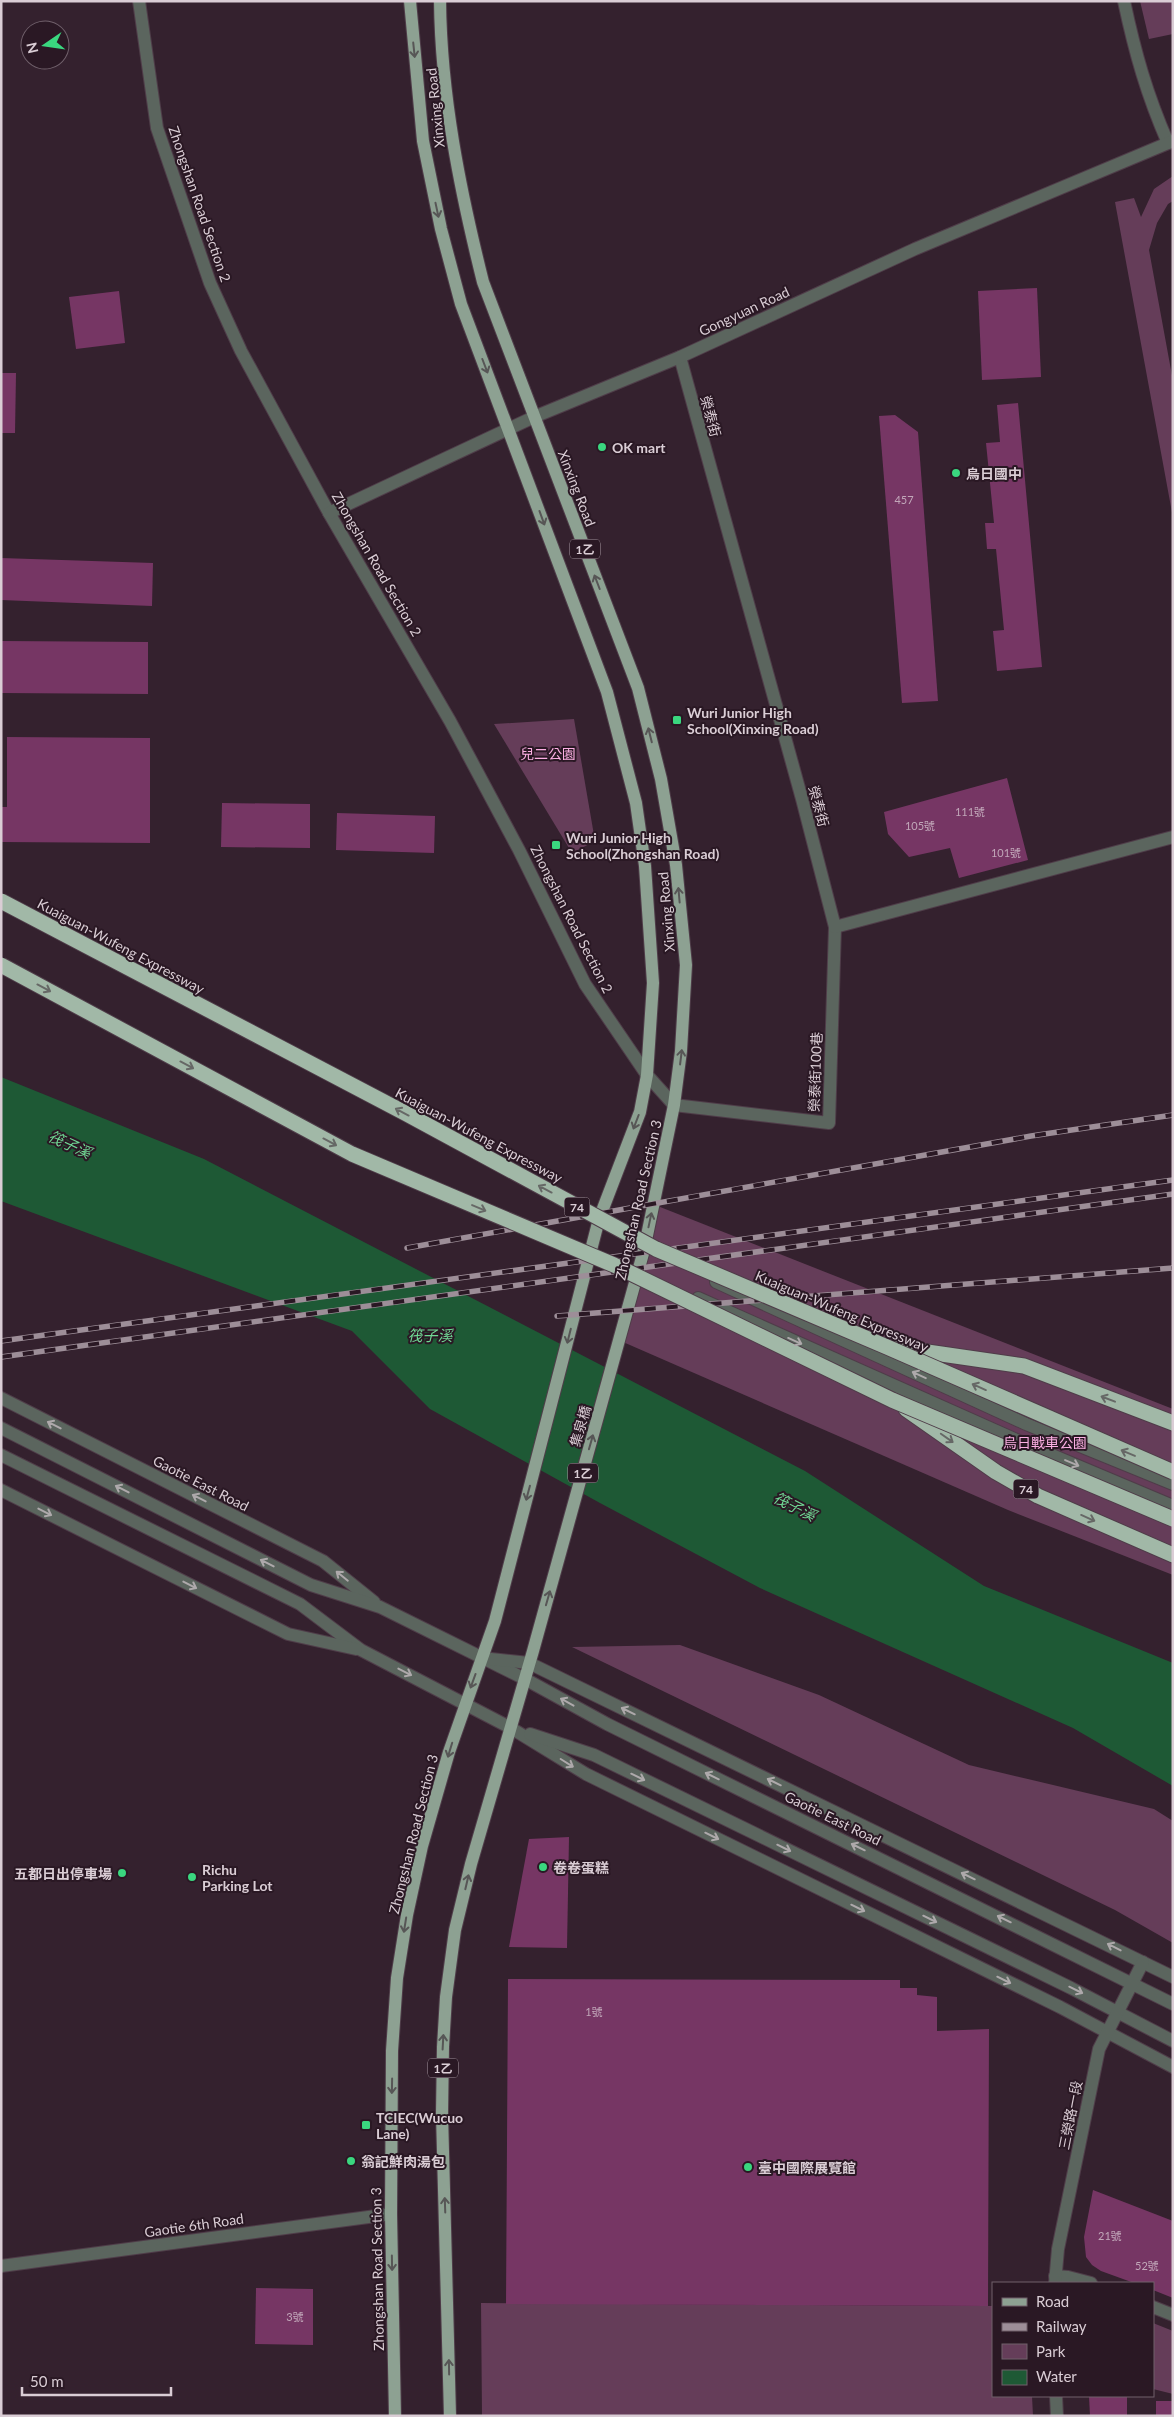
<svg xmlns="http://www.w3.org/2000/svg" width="1174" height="2417" font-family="Lato,'Noto Sans TC',sans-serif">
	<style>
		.green { fill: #653d59 }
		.water { fill: #1e5935 }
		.building { fill: #763664 }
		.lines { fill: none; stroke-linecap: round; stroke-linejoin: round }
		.minor-casing { stroke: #4f3d49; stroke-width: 14 }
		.major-casing { stroke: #4f3d49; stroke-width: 14 }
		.highway-casing { stroke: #4f3d49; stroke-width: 17 }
		.minor { stroke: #5b655e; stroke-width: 12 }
		.major { stroke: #8da192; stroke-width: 12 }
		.highway { stroke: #a1b8a7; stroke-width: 15 }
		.rail-casing { stroke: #9d8e98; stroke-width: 5.5 }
		.rail { stroke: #2a1824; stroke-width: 4; stroke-dasharray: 11; stroke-linecap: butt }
		.highway-bridge-casing { stroke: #4f3d49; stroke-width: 17; stroke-linecap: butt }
		.highway-bridge { stroke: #a1b8a7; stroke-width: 15 }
		.oneway { stroke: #575656 }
		.oneway2 { stroke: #666866 }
		.oneway3 { stroke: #aea9ab }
		.poi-dot { fill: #3ad77f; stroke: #2a1824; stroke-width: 2 }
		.labels { text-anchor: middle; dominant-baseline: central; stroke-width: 4; stroke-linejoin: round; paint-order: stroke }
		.number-label { font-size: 11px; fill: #c1a7b9 }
		.shield { fill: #2a1824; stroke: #a597a0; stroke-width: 1 }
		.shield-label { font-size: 12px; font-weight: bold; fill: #dacdd5 }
		.street-label { font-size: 14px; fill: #dacdd5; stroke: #2a1824 }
		.poi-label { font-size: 14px; font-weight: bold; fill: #dacdd5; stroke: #2a1824; text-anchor: start }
		.park-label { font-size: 14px; fill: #fcafe3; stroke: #2a1824 }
		.water-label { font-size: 15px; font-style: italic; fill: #70d894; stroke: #2a1824 }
	</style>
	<rect width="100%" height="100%" fill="#34212e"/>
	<g class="green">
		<polygon points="1140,1 1173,1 1173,34 1149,39"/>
		<polygon points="1173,176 1173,201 1168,204 1157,223 1149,250 1173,381 1173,518 1115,202 1134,198 1141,217 1154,189"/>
		<polygon points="574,719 595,841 572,853 494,724"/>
		<polygon points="650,1203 1173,1409 1173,1575 1008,1510 623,1342"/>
		<polygon points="680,1645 819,1695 969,1765 1154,1809 1173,1821 1173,1943 1115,1910 572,1647"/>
		<polygon points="481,2303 993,2306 993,2396 1032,2396 1033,2416 482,2416"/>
		<polygon points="1153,2323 1173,2331 1173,2394 1153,2389"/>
	</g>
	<polygon class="water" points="1,1077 204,1159 805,1471 984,1586 1173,1663 1173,1786 1073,1728 760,1588 600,1503 430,1409 352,1331 1,1201"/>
	<g class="building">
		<polygon points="1037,288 1041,377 982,380 978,291"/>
		<polygon points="119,291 125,343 76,349 69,297"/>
		<polygon points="1,373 16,373 15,433 1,433"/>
		<polygon points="1018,403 1042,667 997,671 993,631 1004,630 996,549 987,549 985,523 994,523 986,443 1000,442 997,405"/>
		<polygon points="895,415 918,432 938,701 902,703 879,416"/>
		<polygon points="1,558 153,563 152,606 1,600"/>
		<polygon points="1,641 148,642 148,694 1,693"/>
		<polygon points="7,737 150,738 150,843 1,842 1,807 7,807"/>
		<polygon points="1007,778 1028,860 959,878 950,848 909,857 888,834 884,812"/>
		<polygon points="222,803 310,804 310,848 221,847"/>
		<polygon points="337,813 435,816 434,853 336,850"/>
		<polygon points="569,1837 567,1948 509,1947 529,1839"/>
		<polygon points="508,1979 900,1980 900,1988 917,1988 917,1995 937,1997 937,2031 989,2029 988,2306 506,2304"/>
		<polygon points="1093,2190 1173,2221 1173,2298 1153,2290 1153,2283 1134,2283 1101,2271 1092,2265 1086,2257 1084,2237"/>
		<polygon points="256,2288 313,2289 313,2345 255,2344"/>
		<polygon points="1089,2396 1127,2396 1127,2416 1090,2416"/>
		<rect x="1156" y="2401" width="17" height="15"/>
	</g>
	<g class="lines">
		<g class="minor-casing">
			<g id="minor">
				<polyline points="139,1 157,128 210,283 241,351 329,513 450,721 519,850 585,984 647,1075 674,1105 829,1123 835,927"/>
				<path d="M 1124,1 C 1135,53 1147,95 1168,143"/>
				<polyline points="680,357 802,799 835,927 1173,837"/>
				<polyline points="329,513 534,417 680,357 915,249 1173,141"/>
				<polyline points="716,1282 1026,1424 1173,1484"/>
				<polyline points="698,1298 1021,1442 1173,1506"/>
				<polyline points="1,1398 323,1561 374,1602"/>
				<polyline points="1,1428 311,1585 380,1607 525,1679 607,1724 1173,2004"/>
				<polyline points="1,1455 300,1604 361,1650 511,1728 586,1774 1060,2007 1173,2067"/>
				<polyline points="1,1490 288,1634 356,1649"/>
				<polyline points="491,1659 529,1663 1173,1977"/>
				<polyline points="530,1734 594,1755 1071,1988 1173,2041"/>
				<polyline points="1,2266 391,2214"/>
				<polyline points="1055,2276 1068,2277 1091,2283"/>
				<polyline points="1055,2283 1058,2249 1099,2049 1143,1962"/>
				<polyline points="1153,2307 1173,2315"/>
				<polyline points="1056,2396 1057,2416"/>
			</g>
		</g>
		<g class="major-casing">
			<g id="major">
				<path d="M 440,1 C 441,96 460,190 483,282 L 638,688 L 661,779 L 676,865 L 686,965 L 681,1051 L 674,1105 L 644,1250 L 533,1651 L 471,1864 L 455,1930 L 446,1997 L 443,2047 L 442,2114 L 450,2416"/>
				<polyline points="395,2416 391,2214 392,2051 397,1978 407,1915 422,1846 449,1752 495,1621 599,1219 640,1112 647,1075 653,983 645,866 636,803 607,692 461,304 441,229 423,141 410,1"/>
			</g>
		</g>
		<g class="highway-casing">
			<g id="highway">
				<polyline points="893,1347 1024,1366 1173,1423"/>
				<polyline points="906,1409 996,1472 1038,1496 1173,1555"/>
			</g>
		</g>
		<use href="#minor" class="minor"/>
		<use href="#major" class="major"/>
		<use href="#highway" class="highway"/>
		<g class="rail-casing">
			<g id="rail">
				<polyline points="407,1248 1031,1136 1173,1115"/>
				<polyline points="557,1316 1173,1268"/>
				<polyline points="1,1341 1173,1180"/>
				<polyline points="1,1357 1173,1194"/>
			</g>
		</g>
		<use href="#rail" class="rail"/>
		<g class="highway-bridge-casing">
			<g id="highway-bridge">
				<polyline points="1,901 405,1113 656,1249 887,1347 1173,1472"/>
				<polyline points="1,965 352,1154 614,1265 892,1400 1173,1519"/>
			</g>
		</g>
		<use href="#highway-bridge" class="highway-bridge"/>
	</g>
	<defs><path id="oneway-shaft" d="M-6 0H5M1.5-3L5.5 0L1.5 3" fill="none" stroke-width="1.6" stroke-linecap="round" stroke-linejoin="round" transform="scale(1.25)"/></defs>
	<g class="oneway">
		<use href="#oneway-shaft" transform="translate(414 50) rotate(84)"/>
		<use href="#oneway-shaft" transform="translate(437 210) rotate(78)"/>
		<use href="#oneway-shaft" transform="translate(485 366) rotate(69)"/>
		<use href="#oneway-shaft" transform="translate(542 518) rotate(70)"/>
		<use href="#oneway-shaft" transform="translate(597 582) rotate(-111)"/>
		<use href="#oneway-shaft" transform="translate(650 735) rotate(-104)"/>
		<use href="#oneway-shaft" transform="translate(679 895) rotate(-95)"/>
		<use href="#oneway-shaft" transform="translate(681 1057) rotate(-83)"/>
		<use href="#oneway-shaft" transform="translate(636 1122) rotate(111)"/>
		<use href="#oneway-shaft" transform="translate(650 1220) rotate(-78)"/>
		<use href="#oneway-shaft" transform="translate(569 1336) rotate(104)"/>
		<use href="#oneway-shaft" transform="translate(591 1442) rotate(-74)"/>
		<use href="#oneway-shaft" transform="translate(528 1493) rotate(105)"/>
		<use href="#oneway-shaft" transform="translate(548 1598) rotate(-74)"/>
		<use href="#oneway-shaft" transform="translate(473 1681) rotate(110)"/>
		<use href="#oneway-shaft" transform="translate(450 1750) rotate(107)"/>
		<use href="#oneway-shaft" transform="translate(467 1882) rotate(-77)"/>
		<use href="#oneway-shaft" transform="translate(405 1925) rotate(99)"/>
		<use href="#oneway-shaft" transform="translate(443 2042) rotate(-87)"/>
		<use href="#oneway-shaft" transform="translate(392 2086) rotate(91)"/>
		<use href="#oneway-shaft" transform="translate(445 2205) rotate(-92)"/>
		<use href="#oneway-shaft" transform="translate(392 2263) rotate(89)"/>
		<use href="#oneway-shaft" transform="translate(449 2367) rotate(-91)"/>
	</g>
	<g class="oneway2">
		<use href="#oneway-shaft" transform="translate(44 988) rotate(28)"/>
		<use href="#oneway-shaft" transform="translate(187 1065) rotate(28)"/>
		<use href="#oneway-shaft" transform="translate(402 1112) rotate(-152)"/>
		<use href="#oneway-shaft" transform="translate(330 1142) rotate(28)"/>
		<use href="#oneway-shaft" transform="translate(545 1189) rotate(-152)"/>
		<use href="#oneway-shaft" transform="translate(479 1208) rotate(23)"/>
		<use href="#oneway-shaft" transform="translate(979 1387) rotate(-156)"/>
		<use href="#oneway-shaft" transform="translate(1108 1399) rotate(-159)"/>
		<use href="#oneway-shaft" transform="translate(947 1438) rotate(35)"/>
		<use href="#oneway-shaft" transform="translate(1128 1453) rotate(-157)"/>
		<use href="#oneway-shaft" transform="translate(1088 1518) rotate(24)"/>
	</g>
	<g class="oneway3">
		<use href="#oneway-shaft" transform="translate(795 1341) rotate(24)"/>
		<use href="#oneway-shaft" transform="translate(919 1375) rotate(-155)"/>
		<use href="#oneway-shaft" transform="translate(54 1425) rotate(-153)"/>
		<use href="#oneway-shaft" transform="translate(1072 1463) rotate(23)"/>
		<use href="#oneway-shaft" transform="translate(122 1489) rotate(-153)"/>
		<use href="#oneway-shaft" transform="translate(199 1498) rotate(-153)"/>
		<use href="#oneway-shaft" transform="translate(45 1512) rotate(27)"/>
		<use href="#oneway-shaft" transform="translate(267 1563) rotate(-153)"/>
		<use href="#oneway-shaft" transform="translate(342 1576) rotate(-141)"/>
		<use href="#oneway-shaft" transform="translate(190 1585) rotate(27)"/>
		<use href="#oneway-shaft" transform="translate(405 1672) rotate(27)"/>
		<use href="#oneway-shaft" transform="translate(567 1702) rotate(-151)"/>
		<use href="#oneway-shaft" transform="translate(628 1711) rotate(-154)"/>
		<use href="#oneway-shaft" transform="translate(567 1763) rotate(32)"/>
		<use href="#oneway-shaft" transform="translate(712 1776) rotate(-154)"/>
		<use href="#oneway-shaft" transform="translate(638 1777) rotate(26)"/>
		<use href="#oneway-shaft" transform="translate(774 1782) rotate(-154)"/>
		<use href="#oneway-shaft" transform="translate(712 1836) rotate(26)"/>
		<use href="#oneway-shaft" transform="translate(858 1847) rotate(-154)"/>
		<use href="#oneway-shaft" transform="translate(784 1848) rotate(26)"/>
		<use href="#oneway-shaft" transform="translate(968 1876) rotate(-154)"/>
		<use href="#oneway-shaft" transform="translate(858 1908) rotate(26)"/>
		<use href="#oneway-shaft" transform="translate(930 1919) rotate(26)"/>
		<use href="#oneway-shaft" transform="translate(1004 1919) rotate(-154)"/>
		<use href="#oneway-shaft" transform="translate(1114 1947) rotate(-153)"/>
		<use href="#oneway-shaft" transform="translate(1004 1980) rotate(26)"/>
		<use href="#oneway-shaft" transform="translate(1076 1990) rotate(26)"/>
	</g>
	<g class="poi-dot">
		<circle cx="602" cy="447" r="5"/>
		<circle cx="956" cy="473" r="5"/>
		<rect x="672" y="715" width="10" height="10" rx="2.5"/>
		<rect x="551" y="840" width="10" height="10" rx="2.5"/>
		<circle cx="543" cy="1867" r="5"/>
		<circle cx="122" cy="1873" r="5"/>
		<circle cx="192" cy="1877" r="5"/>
		<rect x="361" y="2120" width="10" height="10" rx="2.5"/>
		<circle cx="351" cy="2161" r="5"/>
		<circle cx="748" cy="2167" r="5"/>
	</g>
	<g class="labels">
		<g class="number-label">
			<text x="904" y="499">457</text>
			<text x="970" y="811">111號</text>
			<text x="920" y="825">105號</text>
			<text x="1006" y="852">101號</text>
			<text x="594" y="2011">1號</text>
			<text x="1110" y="2235">21號</text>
			<text x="1147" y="2265">52號</text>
			<text x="295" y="2316">3號</text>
		</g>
		<g class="shield">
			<rect x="570" y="539.5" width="30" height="19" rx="4"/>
			<rect x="564.5" y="1197.5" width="25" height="19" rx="4"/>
			<rect x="568" y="1463.5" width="30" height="19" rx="4"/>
			<rect x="1013.5" y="1479.5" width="25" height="19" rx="4"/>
			<rect x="428" y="2058.5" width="30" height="19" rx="4"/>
		</g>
		<g class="shield-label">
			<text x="585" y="549">1乙</text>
			<text x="577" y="1207">74</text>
			<text x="583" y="1473">1乙</text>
			<text x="1026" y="1489">74</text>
			<text x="443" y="2068">1乙</text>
		</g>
		<g class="street-label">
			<text transform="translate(435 108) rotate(-96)">Xinxing Road</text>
			<text transform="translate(200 204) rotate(71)">Zhongshan Road Section 2</text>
			<text transform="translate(744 311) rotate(-25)">Gongyuan Road</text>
			<text transform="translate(711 416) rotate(75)">榮泰街</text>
			<text transform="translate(577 488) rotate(69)">Xinxing Road</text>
			<text transform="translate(377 564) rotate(60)">Zhongshan Road Section 2</text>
			<text transform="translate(819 806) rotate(75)">榮泰街</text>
			<text transform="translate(666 912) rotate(-95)">Xinxing Road</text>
			<text transform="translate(572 919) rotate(63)">Zhongshan Road Section 2</text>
			<text transform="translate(121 946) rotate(28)">Kuaiguan-Wufeng Expressway</text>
			<text transform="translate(815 1072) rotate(-88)">榮泰街100巷</text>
			<text transform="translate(479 1135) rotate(28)">Kuaiguan-Wufeng Expressway</text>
			<text transform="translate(638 1200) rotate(-77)">Zhongshan Road Section 3</text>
			<text transform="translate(842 1311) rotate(23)">Kuaiguan-Wufeng Expressway</text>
			<text transform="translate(580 1426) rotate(-74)">集泉橋</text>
			<text transform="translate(201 1483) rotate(27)">Gaotie East Road</text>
			<text transform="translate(833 1818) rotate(26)">Gaotie East Road</text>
			<text transform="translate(413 1834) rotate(-76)">Zhongshan Road Section 3</text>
			<text transform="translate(1070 2115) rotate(-79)">三榮路一段</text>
			<text transform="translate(194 2225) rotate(-8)">Gaotie 6th Road</text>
			<text transform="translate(377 2269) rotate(-91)">Zhongshan Road Section 3</text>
		</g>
		<g class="poi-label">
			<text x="612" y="447">OK mart</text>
			<text x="966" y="473">烏日國中</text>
			<text x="687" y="712">Wuri Junior High<tspan x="687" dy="16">School(Xinxing Road)</tspan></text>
			<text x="566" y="837">Wuri Junior High<tspan x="566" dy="16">School(Zhongshan Road)</tspan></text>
			<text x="553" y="1867">卷卷蛋糕</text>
			<text x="202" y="1869">Richu<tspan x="202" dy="16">Parking Lot</tspan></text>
			<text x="112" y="1873" text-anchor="end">五都日出停車場</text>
			<text x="376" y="2117">TCIEC(Wucuo<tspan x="376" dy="16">Lane)</tspan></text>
			<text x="361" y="2161">翁記鮮肉湯包</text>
			<text x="758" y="2167">臺中國際展覽館</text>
		</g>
		<g class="park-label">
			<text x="548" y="753">兒二公園</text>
			<text x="1045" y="1442">烏日戰車公園</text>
		</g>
		<g class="water-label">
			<text transform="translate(70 1144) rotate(25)">筏子溪</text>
			<text x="430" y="1335">筏子溪</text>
			<text transform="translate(795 1506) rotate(27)">筏子溪</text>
		</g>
	</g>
	<rect width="1174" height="2417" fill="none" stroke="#dacdd5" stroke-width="5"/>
	<rect x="992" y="2282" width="162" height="115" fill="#2a1824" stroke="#70606b"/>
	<rect x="1002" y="2298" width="25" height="8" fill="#8da192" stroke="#70606b"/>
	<text x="1036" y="2307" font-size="15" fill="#dacdd5">Road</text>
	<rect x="1002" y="2323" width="25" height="8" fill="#9d8e98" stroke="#70606b"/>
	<text x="1036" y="2332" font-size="15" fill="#dacdd5">Railway</text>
	<rect x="1002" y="2344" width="25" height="15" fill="#653d59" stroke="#70606b"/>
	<text x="1036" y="2357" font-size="15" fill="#dacdd5">Park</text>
	<rect x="1002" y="2370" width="25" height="15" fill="#1e5935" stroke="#70606b"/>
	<text x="1036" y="2382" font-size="15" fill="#dacdd5">Water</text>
	<g transform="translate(45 45) rotate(257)"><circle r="24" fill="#2a1824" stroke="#70606b"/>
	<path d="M0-4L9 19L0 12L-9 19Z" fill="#3ad77f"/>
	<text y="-8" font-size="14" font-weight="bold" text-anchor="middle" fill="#dacdd5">N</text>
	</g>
	<path d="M22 2387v8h149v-8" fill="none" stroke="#dacdd5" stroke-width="2.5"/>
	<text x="30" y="2387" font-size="15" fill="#dacdd5" stroke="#2a1824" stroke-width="4" paint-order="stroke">50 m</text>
</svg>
